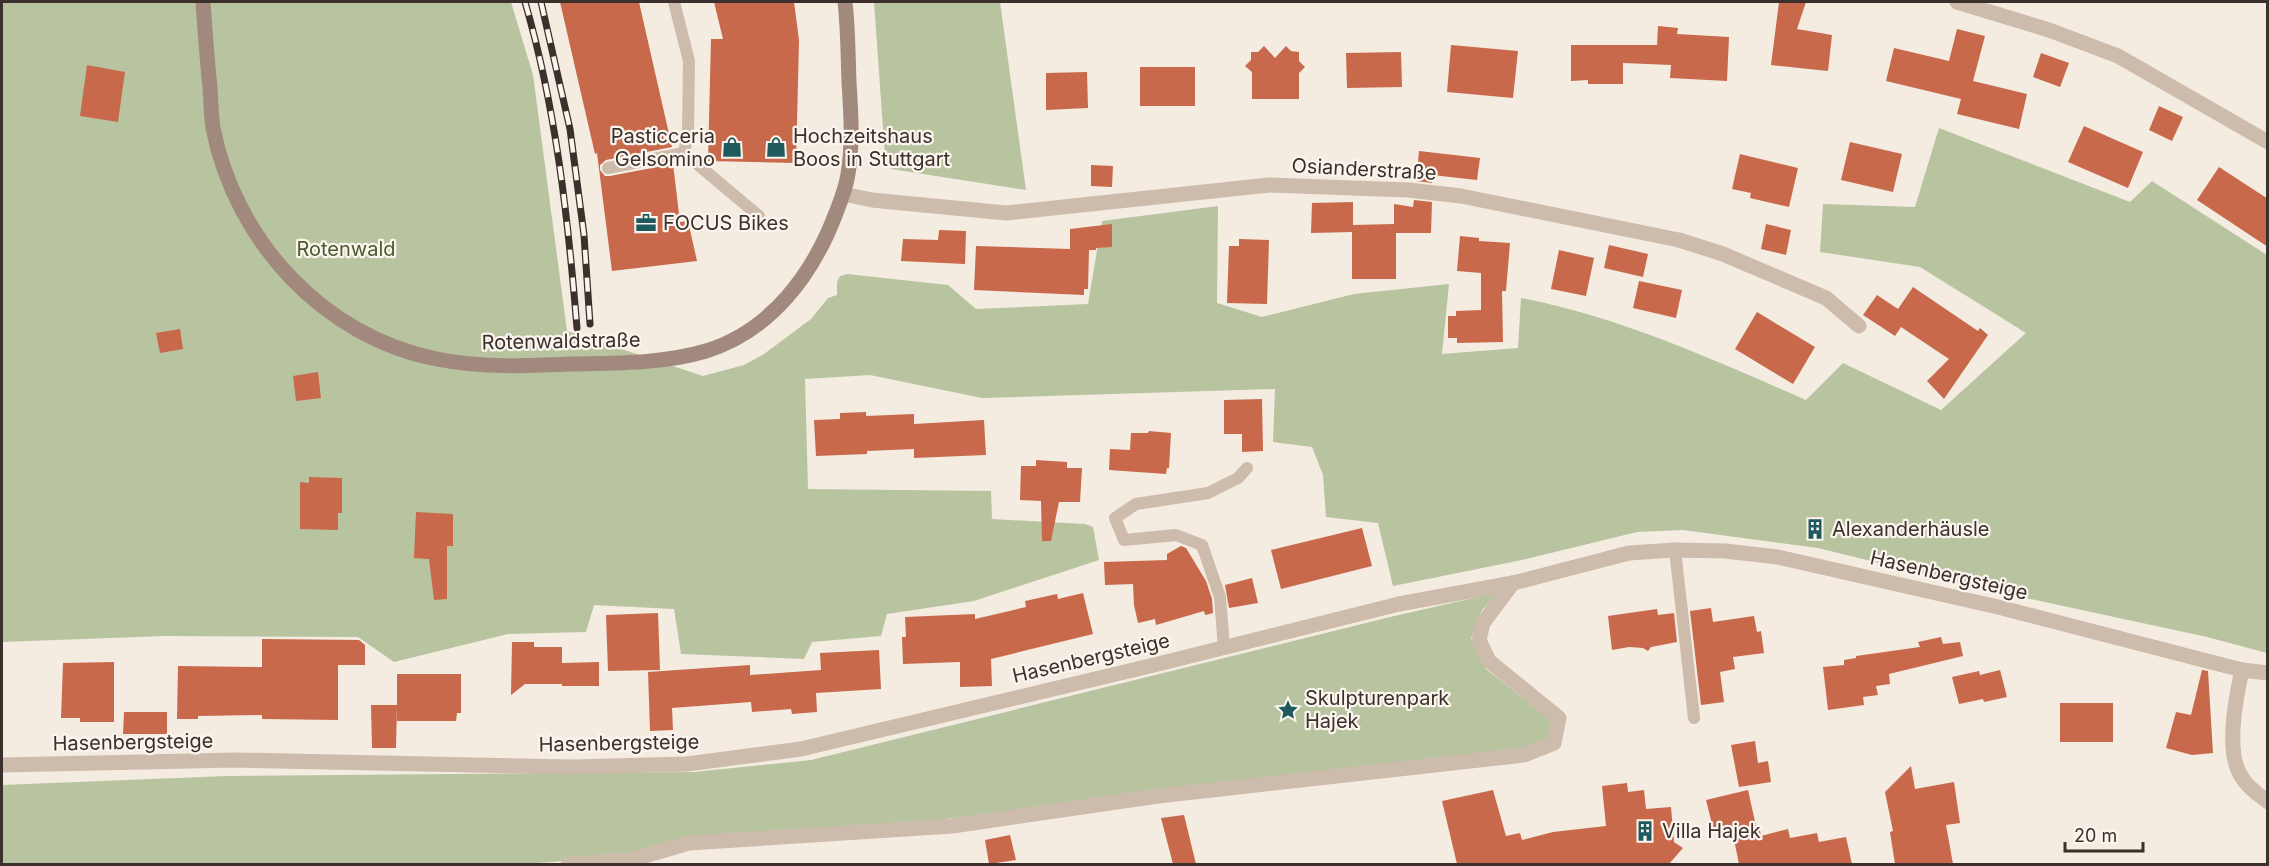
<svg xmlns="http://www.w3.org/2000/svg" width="2269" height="866" font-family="Inter,sans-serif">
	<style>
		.green { fill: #b8c4a0 }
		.building { fill: #c8694b }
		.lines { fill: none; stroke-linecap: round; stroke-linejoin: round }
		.lane { stroke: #cdbbac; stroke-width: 12 }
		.street { stroke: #cdbbac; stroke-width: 15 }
		.secondary { stroke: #a18a7d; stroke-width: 15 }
		.rail-casing { stroke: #3b302b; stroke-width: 7 }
		.rail { stroke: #fbf5ee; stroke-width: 4.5; stroke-dasharray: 14; stroke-linecap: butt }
		.labels { text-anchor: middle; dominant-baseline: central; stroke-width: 4.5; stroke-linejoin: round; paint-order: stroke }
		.poi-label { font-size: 20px; fill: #3b302b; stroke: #fbf5ee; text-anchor: start }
		.street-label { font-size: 20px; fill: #3b302b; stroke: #fbf5ee }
		.park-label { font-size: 20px; fill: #4a5a2e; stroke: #fbf5ee }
	</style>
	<rect width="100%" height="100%" fill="#f4ebe1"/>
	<g class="green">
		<path d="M 2,2 L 511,2 L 533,75 L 567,331 L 703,376 L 744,365 L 764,354 L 811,319 L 828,298 L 837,295 L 837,282 L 840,276 L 847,274 L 948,285 L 976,309 L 1088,304 L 1102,221 L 1218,206 L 1217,303 L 1262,317 L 1354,294 L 1449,284 L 1442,354 L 1518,348 L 1521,298 C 1620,317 1714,360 1806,400 L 1843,363 L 1941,410 L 2026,333 L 1920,267 L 1820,252 L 1823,204 L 1915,207 L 1939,128 L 2130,202 L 2152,181 L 2267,255 L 2267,653 L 2207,637 L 1989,590 L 1818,548 L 1683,530 L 1637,532 L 1522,560 L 1393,586 L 1378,523 L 1326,517 L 1323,475 L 1312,447 L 1273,442 L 1275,389 L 982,398 L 870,375 L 805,379 L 808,489 L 991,491 L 992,519 L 1085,524 L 1093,527 L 1099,560 L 974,601 L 887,614 L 881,636 L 812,642 L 804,659 L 681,654 L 674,609 L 594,605 L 586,632 L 508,634 L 394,662 L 358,637 L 164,636 L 2,642 Z"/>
		<polygon points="874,2 1000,2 1026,190 891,169 885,156"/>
		<polygon points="1500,592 1482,610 1471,638 1486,669 1552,721 1550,740 1525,751 630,856 524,864 2,864 2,785 227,776 694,772 811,760 1390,617"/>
	</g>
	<g class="building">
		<polygon points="560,2 639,2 672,147 606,160 600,165 600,170 605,176 610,176 673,164 680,222 688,221 697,261 612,271 597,153 595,154"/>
		<polygon points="714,2 794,2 799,40 796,163 708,161 711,39 723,39"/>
		<polygon points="1779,2 1806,2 1797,29 1832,35 1828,71 1771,65"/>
		<polygon points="1658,26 1678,28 1677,34 1729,37 1727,81 1670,78 1671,65 1623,63 1623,84 1588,84 1588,80 1571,81 1571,45 1657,45"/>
		<polygon points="1957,29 1985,36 1973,81 2027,94 2019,129 1957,114 1961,99 1886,81 1894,48 1949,61"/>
		<polygon points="1451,45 1518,51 1513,98 1447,92"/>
		<polygon points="1264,46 1275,58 1286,46 1291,51 1299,52 1299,61 1305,67 1299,73 1299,99 1252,99 1252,72 1245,66 1251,60 1251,52 1258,52"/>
		<polygon points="1401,52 1402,87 1347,88 1346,53"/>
		<polygon points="2041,53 2069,63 2060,87 2033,77"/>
		<polygon points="87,65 125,72 118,122 80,116"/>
		<rect x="1140" y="67" width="55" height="39"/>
		<polygon points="1087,72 1088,108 1046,110 1046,73"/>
		<polygon points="2159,106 2183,117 2172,141 2149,130"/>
		<polygon points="2084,126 2143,152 2128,188 2068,162"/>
		<polygon points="1850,142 1902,154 1893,192 1841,180"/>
		<polygon points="1419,151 1480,158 1477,180 1432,175 1432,183 1416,181"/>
		<polygon points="1740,154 1798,168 1789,207 1750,198 1751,193 1732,189"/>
		<polygon points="1091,165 1113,166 1112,187 1091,186"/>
		<polygon points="2219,167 2268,199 2268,247 2197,200"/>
		<polygon points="1414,200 1432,202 1431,233 1396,233 1396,279 1352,279 1352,232 1311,233 1312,203 1353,202 1353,225 1394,224 1394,204 1413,207"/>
		<polygon points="1112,224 1112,247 1096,248 1096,250 1089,250 1088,289 1084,289 1084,295 974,290 976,246 1070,249 1070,229"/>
		<polygon points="1766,224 1791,230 1786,255 1761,249"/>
		<polygon points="939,230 966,231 965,264 901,261 903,239 938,240"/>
		<polygon points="1460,236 1479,238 1479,241 1510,243 1506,291 1502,291 1503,342 1457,343 1457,338 1448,338 1448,316 1456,316 1456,311 1481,310 1481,273 1457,271"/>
		<polygon points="1239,239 1269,240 1267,304 1227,303 1229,246 1239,246"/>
		<polygon points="1609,245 1648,254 1643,277 1604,268"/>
		<polygon points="1559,250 1594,258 1586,296 1551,289"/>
		<polygon points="1639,281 1682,290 1676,318 1633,308"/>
		<polygon points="1913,287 1978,331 1980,328 1988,335 1944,399 1927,381 1949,359 1901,327 1895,336 1863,315 1877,295 1898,309"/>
		<polygon points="1757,312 1815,347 1793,384 1735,349"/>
		<polygon points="180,329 183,349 160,353 156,333"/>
		<polygon points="318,372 321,398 296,401 293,376"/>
		<polygon points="1262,399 1263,451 1242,452 1242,434 1224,434 1224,400"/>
		<polygon points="866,412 866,416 914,414 914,424 984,420 986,455 914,458 914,449 867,451 867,454 816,456 814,420 840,419 840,413"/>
		<polygon points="1149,431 1171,433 1169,468 1167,468 1166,474 1109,470 1110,449 1130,450 1131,433 1148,433"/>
		<polygon points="1036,460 1067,462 1067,468 1082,468 1080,502 1059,502 1051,541 1042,541 1041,501 1020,500 1021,466 1036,466"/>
		<polygon points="309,477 342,478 342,513 338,513 338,530 300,529 300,482 309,483"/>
		<polygon points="416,512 453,514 453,546 447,546 447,599 434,600 429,559 414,558"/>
		<polygon points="1362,528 1372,566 1281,589 1271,550"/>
		<polygon points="1181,546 1186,548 1206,581 1212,599 1213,613 1205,615 1204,611 1156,625 1155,619 1138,623 1134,605 1133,584 1105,585 1104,562 1167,560 1167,554"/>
		<polygon points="1252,578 1258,603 1229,608 1225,585"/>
		<polygon points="1083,593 1093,634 991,659 992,686 960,687 960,662 903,664 902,637 906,637 905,617 975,614 975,619 1026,607 1025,601 1057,594 1058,599"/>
		<polygon points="1711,608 1713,622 1754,616 1757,632 1761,631 1764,653 1733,657 1735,669 1720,672 1724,702 1701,705 1690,611"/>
		<polygon points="1657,609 1658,615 1674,613 1677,642 1651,647 1648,651 1643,648 1629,647 1612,650 1608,616"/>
		<polygon points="658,613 660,670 608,671 606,615"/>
		<polygon points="1941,637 1943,644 1960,642 1963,656 1889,674 1890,684 1876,686 1878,695 1863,697 1864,705 1828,710 1823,667 1844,665 1844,660 1856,658 1856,656 1920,647 1918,642"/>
		<polygon points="262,639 359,640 365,645 365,665 338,665 338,720 262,719 262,715 198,716 198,719 177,719 178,666 262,667"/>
		<polygon points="512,642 534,642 534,647 562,647 562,663 599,662 599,686 562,686 562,684 525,684 511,695"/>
		<polygon points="879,650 881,689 816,693 817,712 792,714 791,709 752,712 751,702 672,708 673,730 650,731 648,672 750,665 750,675 821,670 820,653"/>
		<polygon points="114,662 114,722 80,722 80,718 61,718 63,663"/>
		<polygon points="2000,670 2007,697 1984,702 1983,699 1959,704 1952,677 1979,671 1980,675"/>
		<polygon points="2202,670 2208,671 2213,753 2192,755 2166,748 2176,712 2191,715"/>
		<polygon points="397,674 461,674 461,713 457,713 456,721 397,721"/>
		<rect x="2060" y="703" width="53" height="39"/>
		<polygon points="371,705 397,705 396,748 372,748"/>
		<polygon points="124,712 167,712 167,734 123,734"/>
		<polygon points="1755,741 1758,763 1768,761 1771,782 1739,787 1731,745"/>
		<polygon points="1911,766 1915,789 1954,782 1960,823 1946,825 1953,864 1895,864 1890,832 1893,831 1885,792"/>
		<polygon points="1627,783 1628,792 1644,790 1646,809 1671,807 1674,842 1683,848 1669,864 1457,864 1442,801 1493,790 1506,836 1520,833 1522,840 1553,832 1606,826 1602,786"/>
		<polygon points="1748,790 1756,826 1759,826 1761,836 1788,829 1790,838 1817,833 1819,842 1846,837 1852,864 1739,864 1731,825 1713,828 1706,800"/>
		<polygon points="1184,815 1196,864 1173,864 1161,818"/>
		<polygon points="1010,835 1016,860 989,864 985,840"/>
	</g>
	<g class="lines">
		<g class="lane">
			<polyline points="674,2 689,61 688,133 684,153 759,216"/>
			<polyline points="608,168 684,153"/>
			<polyline points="1675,550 1694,718"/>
			<polyline points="1224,648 1220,597 1202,545 1176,535 1124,540 1115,518 1136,504 1208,493 1238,478 1247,468"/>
		</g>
		<g class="street">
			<polyline points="1957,2 2049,30 2118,56 2268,142"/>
			<polyline points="843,194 872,200 1006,213 1269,185 1408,190 1461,196 1679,240 1723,254 1826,298 1859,326"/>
			<path d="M 2242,670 C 2236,697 2225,751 2241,776 C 2247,787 2258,794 2268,802"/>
			<polyline points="2,765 236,760 572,767 687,764 801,749 1154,665 1399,604 1513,583 1629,553 1675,550 1725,551 1778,557 1998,607 2242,670 2268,673"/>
			<polyline points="568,864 631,860 689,843 952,826 1158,796 1524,755 1554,743 1559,718 1489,661 1479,640 1483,623 1513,583"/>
		</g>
		<path class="secondary" d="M 203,2 C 205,30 207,59 210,88 C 211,101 211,115 213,128 C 235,240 323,337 437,359 C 480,368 525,366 569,364 C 615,363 662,364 706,351 C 771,331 813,274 836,213 C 841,200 846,188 848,174 C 853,144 851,113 849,82 C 848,55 848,28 845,2"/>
		<g class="rail-casing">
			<g id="rail">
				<path d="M 525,2 C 556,108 568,218 577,328"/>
				<polyline points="541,2 570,129 584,235 590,324"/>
			</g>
		</g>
		<use href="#rail" class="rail"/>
	</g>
	<defs>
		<g id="shop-bare" transform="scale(1.62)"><path d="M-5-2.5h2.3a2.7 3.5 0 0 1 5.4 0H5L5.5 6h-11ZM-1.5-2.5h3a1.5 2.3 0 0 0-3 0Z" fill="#1f5a5e" stroke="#fbf5ee" stroke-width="2.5" paint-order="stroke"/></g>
		<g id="office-bare" transform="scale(1.62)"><path d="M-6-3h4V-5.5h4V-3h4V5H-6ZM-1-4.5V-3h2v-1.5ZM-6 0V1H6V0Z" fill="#1f5a5e" stroke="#fbf5ee" stroke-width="2.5" paint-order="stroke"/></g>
		<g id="building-bare" transform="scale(1.62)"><path d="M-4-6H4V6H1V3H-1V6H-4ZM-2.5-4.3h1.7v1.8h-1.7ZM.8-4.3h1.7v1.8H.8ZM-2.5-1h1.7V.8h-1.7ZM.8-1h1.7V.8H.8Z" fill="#1f5a5e" stroke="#fbf5ee" stroke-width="2.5" paint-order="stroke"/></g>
		<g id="sight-bare" transform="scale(1.62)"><path d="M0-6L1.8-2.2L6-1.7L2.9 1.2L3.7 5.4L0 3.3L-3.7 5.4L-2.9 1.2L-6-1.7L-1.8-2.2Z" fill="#1f5a5e" stroke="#fbf5ee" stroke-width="2.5" paint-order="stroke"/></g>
	</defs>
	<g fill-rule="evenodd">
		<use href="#shop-bare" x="732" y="147"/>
		<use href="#shop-bare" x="776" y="147"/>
		<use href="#office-bare" x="646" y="223"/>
		<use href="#building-bare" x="1815" y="529"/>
		<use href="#sight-bare" x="1288" y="710"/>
		<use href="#building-bare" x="1645" y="831"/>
	</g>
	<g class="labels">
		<g class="poi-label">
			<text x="715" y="136" text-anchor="end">Pasticceria<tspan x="715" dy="23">Gelsomino</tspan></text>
			<text x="793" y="136">Hochzeitshaus<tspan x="793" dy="23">Boos in Stuttgart</tspan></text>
			<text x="663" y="223">FOCUS Bikes</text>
			<text x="1832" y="529">Alexanderhäusle</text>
			<text x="1305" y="698">Skulpturenpark<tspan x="1305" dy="23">Hajek</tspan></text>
			<text x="1662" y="831">Villa Hajek</text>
		</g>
		<g class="street-label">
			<text transform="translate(1364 169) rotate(3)">Osianderstraße</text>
			<text transform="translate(561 341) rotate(-1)">Rotenwaldstraße</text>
			<text transform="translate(1949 575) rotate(13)">Hasenbergsteige</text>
			<text transform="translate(1091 658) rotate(-13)">Hasenbergsteige</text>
			<text transform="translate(133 742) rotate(-1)">Hasenbergsteige</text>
			<text transform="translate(619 743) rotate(-1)">Hasenbergsteige</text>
		</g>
		<g class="park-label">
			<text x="346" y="249">Rotenwald</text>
		</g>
	</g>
	<rect width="2269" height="866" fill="none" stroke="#3b302b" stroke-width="6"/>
	<path d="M2065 842v9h78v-9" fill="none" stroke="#3b302b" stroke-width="3"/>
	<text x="2074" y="842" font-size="18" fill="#3b302b" stroke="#fbf5ee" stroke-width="4.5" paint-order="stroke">20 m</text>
</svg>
